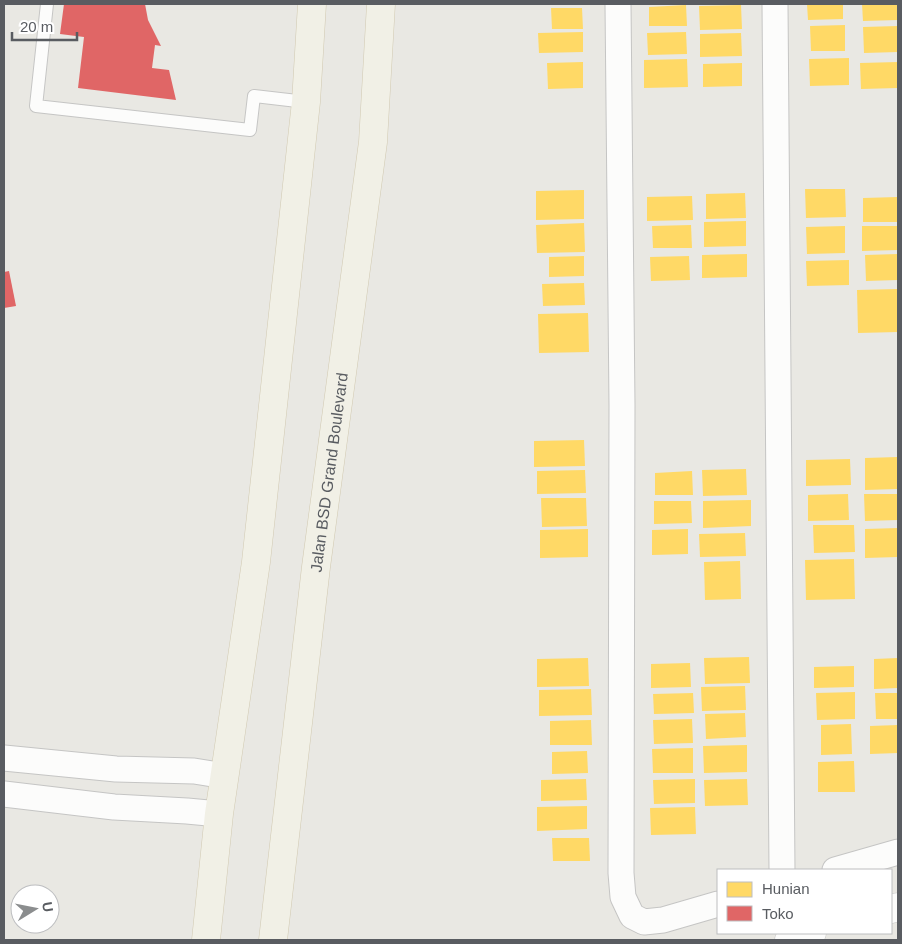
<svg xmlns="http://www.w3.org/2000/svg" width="902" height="944" font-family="Arial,sans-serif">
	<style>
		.homes { fill: #ffd966 }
		.shops { fill: #e06666 }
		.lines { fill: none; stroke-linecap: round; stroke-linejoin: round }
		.service-casing { stroke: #c5c5c4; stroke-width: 14 }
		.minor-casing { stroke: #c5c5c4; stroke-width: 27 }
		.secondary-casing { stroke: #c6c6c5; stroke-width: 29 }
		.primary-casing { stroke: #d1c9b1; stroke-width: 29 }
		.service { stroke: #fcfcfb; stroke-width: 12 }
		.minor { stroke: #fcfcfb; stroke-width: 25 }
		.secondary { stroke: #fcfcfb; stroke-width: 28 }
		.primary { stroke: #f1f0e6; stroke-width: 28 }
		.labels { text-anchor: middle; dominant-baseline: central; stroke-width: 5; stroke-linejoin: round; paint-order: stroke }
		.street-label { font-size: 16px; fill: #595c61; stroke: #fff }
	</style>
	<rect width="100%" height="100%" fill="#e9e8e3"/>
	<g class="homes">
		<polygon points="807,4 843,4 843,19 808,20"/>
		<polygon points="862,4 898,4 898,20 863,21"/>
		<polygon points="686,5 687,26 649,26 649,7"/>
		<polygon points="741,5 742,29 700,30 699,6"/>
		<polygon points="551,8 582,8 583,29 552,29"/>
		<polygon points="845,25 845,51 811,51 810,26"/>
		<polygon points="898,26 898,52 864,53 863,27"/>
		<polygon points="583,32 583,52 539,53 538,33"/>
		<polygon points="686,32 687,54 648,55 647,33"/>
		<polygon points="741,33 742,56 700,57 700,34"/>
		<polygon points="849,58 849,85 810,86 809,59"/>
		<polygon points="687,59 688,87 644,88 644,60"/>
		<polygon points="583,62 583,88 548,89 547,63"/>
		<polygon points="898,62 898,88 861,89 860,63"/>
		<polygon points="742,63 742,86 703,87 703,64"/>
		<polygon points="805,189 845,189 846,217 806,218"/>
		<polygon points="584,190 584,219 536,220 536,191"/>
		<polygon points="745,193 746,218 706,219 706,194"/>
		<polygon points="692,196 693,220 647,221 647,197"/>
		<polygon points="898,197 898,222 863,222 863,198"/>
		<polygon points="746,221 746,246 704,247 704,222"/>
		<polygon points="584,223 585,252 537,253 536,225"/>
		<polygon points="691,225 692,248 653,248 652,226"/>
		<polygon points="845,226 845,253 807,254 806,227"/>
		<polygon points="862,226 898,226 898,250 862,251"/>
		<polygon points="747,254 747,277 702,278 702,255"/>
		<polygon points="898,254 898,280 866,281 865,255"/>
		<polygon points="584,256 584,276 549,277 549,257"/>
		<polygon points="689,256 690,280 651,281 650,257"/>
		<polygon points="849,260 849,285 807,286 806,261"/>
		<polygon points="584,283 585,305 543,306 542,284"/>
		<polygon points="898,289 898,332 858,333 857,290"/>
		<polygon points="588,313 589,352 539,353 538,314"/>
		<polygon points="584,440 585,466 534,467 534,441"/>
		<polygon points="898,457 898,489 865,490 865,458"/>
		<polygon points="850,459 851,485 806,486 806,460"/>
		<polygon points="746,469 747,495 703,496 702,470"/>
		<polygon points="585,470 586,493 537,494 537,471"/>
		<polygon points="692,471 693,495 655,495 655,473"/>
		<polygon points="848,494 849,520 808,521 808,495"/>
		<polygon points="864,494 898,494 898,520 865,521"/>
		<polygon points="541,498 586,498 587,526 542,527"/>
		<polygon points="751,500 751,526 703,528 703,501"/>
		<polygon points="654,501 691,501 692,523 654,524"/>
		<polygon points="813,525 854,525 855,552 814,553"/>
		<polygon points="898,528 898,557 865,558 865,529"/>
		<polygon points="588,529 588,557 540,558 540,530"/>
		<polygon points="688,529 688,554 652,555 652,530"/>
		<polygon points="745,533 746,556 700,557 699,534"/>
		<polygon points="854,559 855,599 806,600 805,560"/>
		<polygon points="740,561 741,599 705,600 704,562"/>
		<polygon points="749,657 750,683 705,684 704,658"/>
		<polygon points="588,658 589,686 537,687 537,659"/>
		<polygon points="898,658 898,688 874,689 874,659"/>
		<polygon points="690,663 691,687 651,688 651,664"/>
		<polygon points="854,666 854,687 814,688 814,667"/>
		<polygon points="745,686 746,710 702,711 701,687"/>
		<polygon points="591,689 592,715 539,716 539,690"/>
		<polygon points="855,692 855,719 817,720 816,693"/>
		<polygon points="693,693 694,713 654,714 653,694"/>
		<polygon points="875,693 898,693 898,719 876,719"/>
		<polygon points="745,713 746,737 706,739 705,714"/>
		<polygon points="692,719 693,743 654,744 653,720"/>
		<polygon points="591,720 592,745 550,745 550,721"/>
		<polygon points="851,724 852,754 821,755 821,725"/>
		<polygon points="898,725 898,753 870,754 870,726"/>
		<polygon points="747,745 747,772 704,773 703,746"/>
		<polygon points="693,748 693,773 653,773 652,749"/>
		<polygon points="587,751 588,773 552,774 552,752"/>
		<polygon points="854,761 855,792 818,792 818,762"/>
		<polygon points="586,779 587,800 541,801 541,780"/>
		<polygon points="695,779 695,803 654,804 653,780"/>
		<polygon points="747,779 748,805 705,806 704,780"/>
		<polygon points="587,806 587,829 537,831 537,807"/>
		<polygon points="695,807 696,834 651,835 650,808"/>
		<polygon points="552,838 589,838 590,861 553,861"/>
	</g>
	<g class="shops">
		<polygon points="64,4 145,4 148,20 161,46 155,45 152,68 169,70 176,100 78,88 84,37 60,34"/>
		<polygon points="9,271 16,306 4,308 4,272"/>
	</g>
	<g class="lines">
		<g class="service-casing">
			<polyline id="service" points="47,4 36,106 250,130 254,96 306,102"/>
		</g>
		<g class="minor-casing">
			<g id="minor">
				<polyline points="618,4 622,405 621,873 623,897 632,916 644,922 663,920 718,904"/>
				<polyline points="775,4 782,870"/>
				<polyline points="4,758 116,769 194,771 225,776"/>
				<polyline points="4,794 114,807 187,811 219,814"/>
				<polyline points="835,870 898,852"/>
			</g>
		</g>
		<g class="secondary-casing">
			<g id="secondary">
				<polyline points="891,909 898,907"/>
				<polyline points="789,940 812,933"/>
			</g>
		</g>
		<g class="primary-casing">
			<g id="primary">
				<polyline points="206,940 219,814 256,562 306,102 312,4"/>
				<path id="s1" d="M 273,940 L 316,567 L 373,142 L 381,4"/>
			</g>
		</g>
		<use href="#service" class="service"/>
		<use href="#minor" class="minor"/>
		<use href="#secondary" class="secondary"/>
		<use href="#primary" class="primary"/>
	</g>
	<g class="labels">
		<g class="street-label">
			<text stroke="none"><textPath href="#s1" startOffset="471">Jalan BSD Grand Boulevard</textPath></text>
		</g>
	</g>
	<rect width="902" height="944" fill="none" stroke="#595c61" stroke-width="10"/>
	<rect x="717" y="869" width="175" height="65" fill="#ffffff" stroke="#bdbec0"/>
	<rect x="727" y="882" width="25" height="15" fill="#ffd966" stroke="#bdbec0"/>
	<text x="762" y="894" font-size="15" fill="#595c61">Hunian</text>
	<rect x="727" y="906" width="25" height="15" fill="#e06666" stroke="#bdbec0"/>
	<text x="762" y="919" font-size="15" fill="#595c61">Toko</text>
	<g transform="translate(35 909) rotate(80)"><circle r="24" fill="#ffffff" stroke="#bdbec0"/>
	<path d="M0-4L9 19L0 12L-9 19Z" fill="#8b8d8e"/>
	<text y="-8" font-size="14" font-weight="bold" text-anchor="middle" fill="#595c61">U</text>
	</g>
	<path d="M12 32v8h65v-8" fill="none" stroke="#595c61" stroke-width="2.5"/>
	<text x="20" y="32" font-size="15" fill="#595c61" stroke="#ffffff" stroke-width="4" paint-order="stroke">20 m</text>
</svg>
